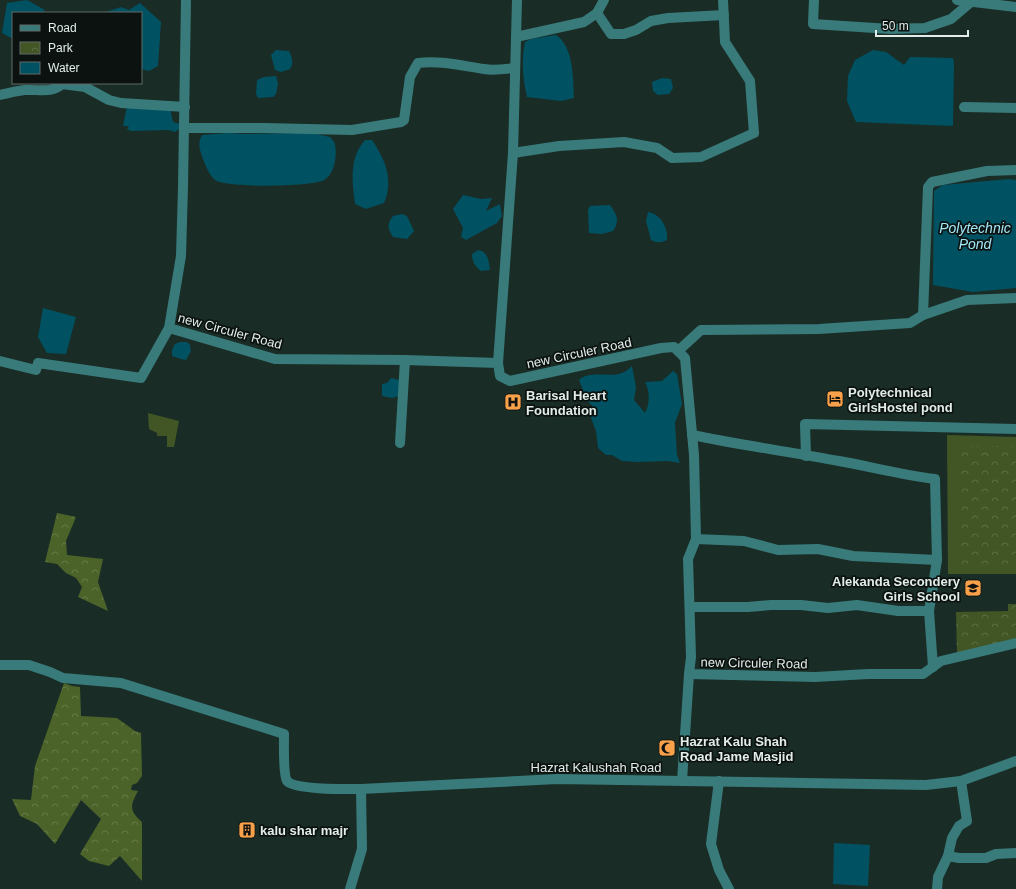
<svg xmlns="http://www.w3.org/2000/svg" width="1016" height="889" font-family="Helvetica,sans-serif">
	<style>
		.green { fill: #415624 }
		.forest { fill: url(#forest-crowns) }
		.park { fill: url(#park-crowns) }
		.water { fill: #005262 }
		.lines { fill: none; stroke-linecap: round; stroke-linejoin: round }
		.minor { stroke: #387b7a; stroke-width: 10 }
		.labels { text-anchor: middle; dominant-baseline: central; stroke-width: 3.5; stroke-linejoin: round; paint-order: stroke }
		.street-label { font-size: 13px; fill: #e2ede9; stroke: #0b1210 }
		.poi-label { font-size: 13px; font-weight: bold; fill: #e2ede9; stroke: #0b1210; text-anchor: start }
		.water-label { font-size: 14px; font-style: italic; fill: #a2e6f8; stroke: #0b1210 }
	</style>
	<defs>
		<pattern id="forest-crowns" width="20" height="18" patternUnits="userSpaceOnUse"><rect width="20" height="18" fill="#4b6328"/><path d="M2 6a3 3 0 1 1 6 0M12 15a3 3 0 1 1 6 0" fill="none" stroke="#657a47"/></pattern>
		<pattern id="park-crowns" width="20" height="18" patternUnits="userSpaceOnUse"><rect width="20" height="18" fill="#415624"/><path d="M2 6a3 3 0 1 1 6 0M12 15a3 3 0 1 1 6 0" fill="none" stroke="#5c6f44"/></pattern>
	</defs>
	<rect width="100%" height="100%" fill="#1a2c26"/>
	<g class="green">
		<polygon points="148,413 179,421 174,447 167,447 167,436 157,436 157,433 149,429"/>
		<polygon points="947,435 1016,437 1016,574 948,574"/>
	</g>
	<g class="forest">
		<polygon points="57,513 76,517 66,541 67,555 103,559 98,582 108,611 78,597 82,587 76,578 66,573 57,564 45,562"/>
		<path d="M 64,683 L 72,686 L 80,687 L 81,716 L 117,718 L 135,731 L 141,733 L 142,776 L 137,783 L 132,785 L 131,790 L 138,791 C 130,806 129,810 142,822 L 142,881 L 120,856 L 109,866 L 89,861 L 80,854 L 101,819 L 81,800 L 55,844 L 37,824 L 20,816 L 12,799 L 31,800 L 35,766 Z"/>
	</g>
	<g class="park">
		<rect x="960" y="446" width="56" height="123"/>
		<polygon points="1008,604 1016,604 1016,642 957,655 956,612 1008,611"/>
	</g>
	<g class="water">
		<polygon points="27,0 45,10 42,13 13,13 13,39 2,33 7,3"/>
		<polygon points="140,3 161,22 158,66 149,71 141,69 141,13 106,13 106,12 121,7 129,10"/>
		<path d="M 556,35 C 574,47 573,79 574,98 L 561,101 L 527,97 C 523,79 521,61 525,42 L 531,39 Z"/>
		<path d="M 276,50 L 289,51 C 292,57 294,64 290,69 L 281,72 L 275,70 L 271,55 Z"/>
		<polygon points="873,50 886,52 904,65 910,57 953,58 954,63 953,126 856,122 847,101 848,76 855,60"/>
		<polygon points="276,76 278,84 276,94 273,97 258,98 256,94 257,80 264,77"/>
		<polygon points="662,78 671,79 673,88 669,94 658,95 653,91 652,82"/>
		<polygon points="127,106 170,108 173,122 180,124 179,129 175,132 168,130 131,131 127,129 129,126 123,126"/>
		<path d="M 229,133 L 243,134 L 312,133 L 330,137 C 332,139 334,141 335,144 C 337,156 335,174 324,180 C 312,187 226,188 215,180 C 210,176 205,165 203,159 C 200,150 197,144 202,135 Z"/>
		<path d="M 365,140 L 372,140 C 385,159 394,180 384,203 L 366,209 L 355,204 C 352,181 349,158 365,140 Z"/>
		<polygon points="1009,179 1016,180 1016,288 973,292 933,285 934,191 943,185"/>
		<polygon points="463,195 481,199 492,198 486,211 500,204 502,216 497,223 466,240 461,237 463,228 453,209"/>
		<path d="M 610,205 C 617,215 620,221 613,231 L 602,234 L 589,233 L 588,210 L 590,206 Z"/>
		<path d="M 648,212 C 661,214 668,228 667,240 C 661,243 657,243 651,240 L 646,221 Z"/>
		<path d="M 402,214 L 407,216 L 414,231 L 407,239 L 393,237 C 387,228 387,224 393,216 Z"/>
		<path d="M 478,250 C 488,251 489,262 490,270 L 481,271 C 475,266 472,262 472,254 Z"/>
		<polygon points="43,308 76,317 66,354 47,353 38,337"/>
		<polygon points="180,342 187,342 190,345 191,351 186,360 181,359 172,356 172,350 175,344"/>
		<path d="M 632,366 L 636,387 L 634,400 L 645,413 C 650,404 650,391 645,382 L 662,381 L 673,371 L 677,374 L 682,404 L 675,423 L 677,455 L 680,463 L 668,461 L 638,462 L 622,461 L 612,455 L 606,455 L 598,448 L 596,431 L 591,418 L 589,408 L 593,413 L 594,408 L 587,400 L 579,380 C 590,370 608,378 622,373 C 625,372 629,369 632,366 Z"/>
		<polygon points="391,378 399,380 399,396 392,398 382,396 382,384 387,383"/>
		<polygon points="834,843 870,845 868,886 833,884"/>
	</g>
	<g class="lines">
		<g class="minor">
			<polyline points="186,0 183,187 181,256 169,328 275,359 405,360 498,363 500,376 510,381 661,348 674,347 685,358 694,455 696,539 688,559 691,657 689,674 815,677 868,674 923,674 941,661 1016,643"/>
			<polyline points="814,0 813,24 890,29 925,28 951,19 971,2"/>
			<polyline points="957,0 1016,7"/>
			<polyline points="597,13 611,34 624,34 636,30 651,21 668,18 724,15"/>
			<polyline points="516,37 584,22 597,13 604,0"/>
			<path d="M 0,95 C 8,93 17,91 25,90 C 38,89 52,94 62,84 L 85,87 L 109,100 L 121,103 L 185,107"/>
			<polyline points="964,107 1016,108"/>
			<path d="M 184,128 L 264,128 L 352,130 L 401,122 L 404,120 L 410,77 L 418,63 C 440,60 462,66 484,69 C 494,71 505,69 515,68"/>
			<polyline points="513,153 559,146 624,142 657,148 672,158 701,157 754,133 750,81 725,42 723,0"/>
			<polyline points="923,315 928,187 932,182 987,171 1016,170"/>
			<polyline points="678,351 701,330 819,329 910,323 923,315 967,300 1016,298"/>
			<polyline points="0,361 36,370 38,363 141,378 169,328"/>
			<polyline points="498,363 513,153 517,0"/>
			<path d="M 692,435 C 741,445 790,452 839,461 C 872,467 903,475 935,479 L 937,560 L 929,611"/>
			<polyline points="400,443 405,360"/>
			<polyline points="806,456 805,424 1016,429"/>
			<polyline points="696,539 744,541 778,550 818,549 853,556 937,560"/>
			<polyline points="690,607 748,607 771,605 801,605 828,608 857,605 898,611 929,611 933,667"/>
			<path d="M 0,665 L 29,665 L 50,672 L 63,678 L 121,683 L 284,734 C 284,743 283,775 287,781 C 295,790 348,789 361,789 L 557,779 L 926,785 L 961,781 L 1016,761"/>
			<polyline points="682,781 689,674"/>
			<polyline points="719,781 711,844 719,870 729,889"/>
			<polyline points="948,856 959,858 986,858 996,854 1016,853"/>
			<polyline points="350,889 362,849 361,789"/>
			<polyline points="937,889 938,877 948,856 952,838 959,826 967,821 961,781"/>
		</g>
	</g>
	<defs>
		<g id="hotel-square" transform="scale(0.9)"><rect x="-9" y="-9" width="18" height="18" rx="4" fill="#f8a14a" stroke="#0b1210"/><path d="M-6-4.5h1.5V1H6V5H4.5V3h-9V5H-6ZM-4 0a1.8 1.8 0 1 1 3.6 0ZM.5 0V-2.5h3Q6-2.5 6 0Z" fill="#111"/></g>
		<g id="hospital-square" transform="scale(0.9)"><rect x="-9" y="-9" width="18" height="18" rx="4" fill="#f8a14a" stroke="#0b1210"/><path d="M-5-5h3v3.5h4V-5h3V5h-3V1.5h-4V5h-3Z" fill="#111"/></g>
		<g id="school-square" transform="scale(0.9)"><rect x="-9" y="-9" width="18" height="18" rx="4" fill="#f8a14a" stroke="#0b1210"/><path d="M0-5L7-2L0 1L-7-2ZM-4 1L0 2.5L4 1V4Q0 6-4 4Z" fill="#111"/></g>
		<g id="mosque-square" transform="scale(0.9)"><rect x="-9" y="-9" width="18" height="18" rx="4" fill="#f8a14a" stroke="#0b1210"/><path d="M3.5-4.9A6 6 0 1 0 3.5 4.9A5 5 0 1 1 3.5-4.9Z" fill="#111"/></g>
		<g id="building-square" transform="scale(0.9)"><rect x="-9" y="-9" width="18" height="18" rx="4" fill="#f8a14a" stroke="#0b1210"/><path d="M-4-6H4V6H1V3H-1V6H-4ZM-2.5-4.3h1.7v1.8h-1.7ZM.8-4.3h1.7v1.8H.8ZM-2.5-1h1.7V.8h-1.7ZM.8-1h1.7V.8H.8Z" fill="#111"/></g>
	</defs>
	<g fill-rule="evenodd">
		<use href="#hotel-square" x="835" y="399"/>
		<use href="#hospital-square" x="513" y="402"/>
		<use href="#school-square" x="973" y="588"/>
		<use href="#mosque-square" x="667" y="748"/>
		<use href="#building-square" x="247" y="830"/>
	</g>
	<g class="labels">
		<g class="street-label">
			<text transform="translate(230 331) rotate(15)">new Circuler Road</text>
			<text transform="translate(579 353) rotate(-12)">new Circuler Road</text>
			<text transform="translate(754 663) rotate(1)">new Circuler Road</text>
			<text x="596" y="767">Hazrat Kalushah Road</text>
		</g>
		<g class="poi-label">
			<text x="848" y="392">Polytechnical<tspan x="848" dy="15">GirlsHostel pond</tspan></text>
			<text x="526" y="395">Barisal Heart<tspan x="526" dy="15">Foundation</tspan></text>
			<text x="960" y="581" text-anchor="end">Alekanda Secondery<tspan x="960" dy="15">Girls School</tspan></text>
			<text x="680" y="741">Hazrat Kalu Shah<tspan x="680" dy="15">Road Jame Masjid</tspan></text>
			<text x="260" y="830">kalu shar majr</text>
		</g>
		<g class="water-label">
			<text x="975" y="228">Polytechnic<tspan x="975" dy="16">Pond</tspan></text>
		</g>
	</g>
	<rect x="12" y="12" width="130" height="72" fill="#0b1210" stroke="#616a67"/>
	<rect x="20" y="25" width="20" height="6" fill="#387b7a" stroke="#616a67"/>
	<text x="48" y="32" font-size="12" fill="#e2ede9">Road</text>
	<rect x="20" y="42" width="20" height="12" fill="url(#park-crowns)" stroke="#616a67"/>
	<text x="48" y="52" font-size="12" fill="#e2ede9">Park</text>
	<rect x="20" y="62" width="20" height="12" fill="#005262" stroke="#616a67"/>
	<text x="48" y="72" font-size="12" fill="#e2ede9">Water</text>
	<path d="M876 30v6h92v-6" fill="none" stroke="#e2ede9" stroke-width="2"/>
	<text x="882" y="30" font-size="12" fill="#e2ede9" stroke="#0b1210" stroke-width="3" paint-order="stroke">50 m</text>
</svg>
